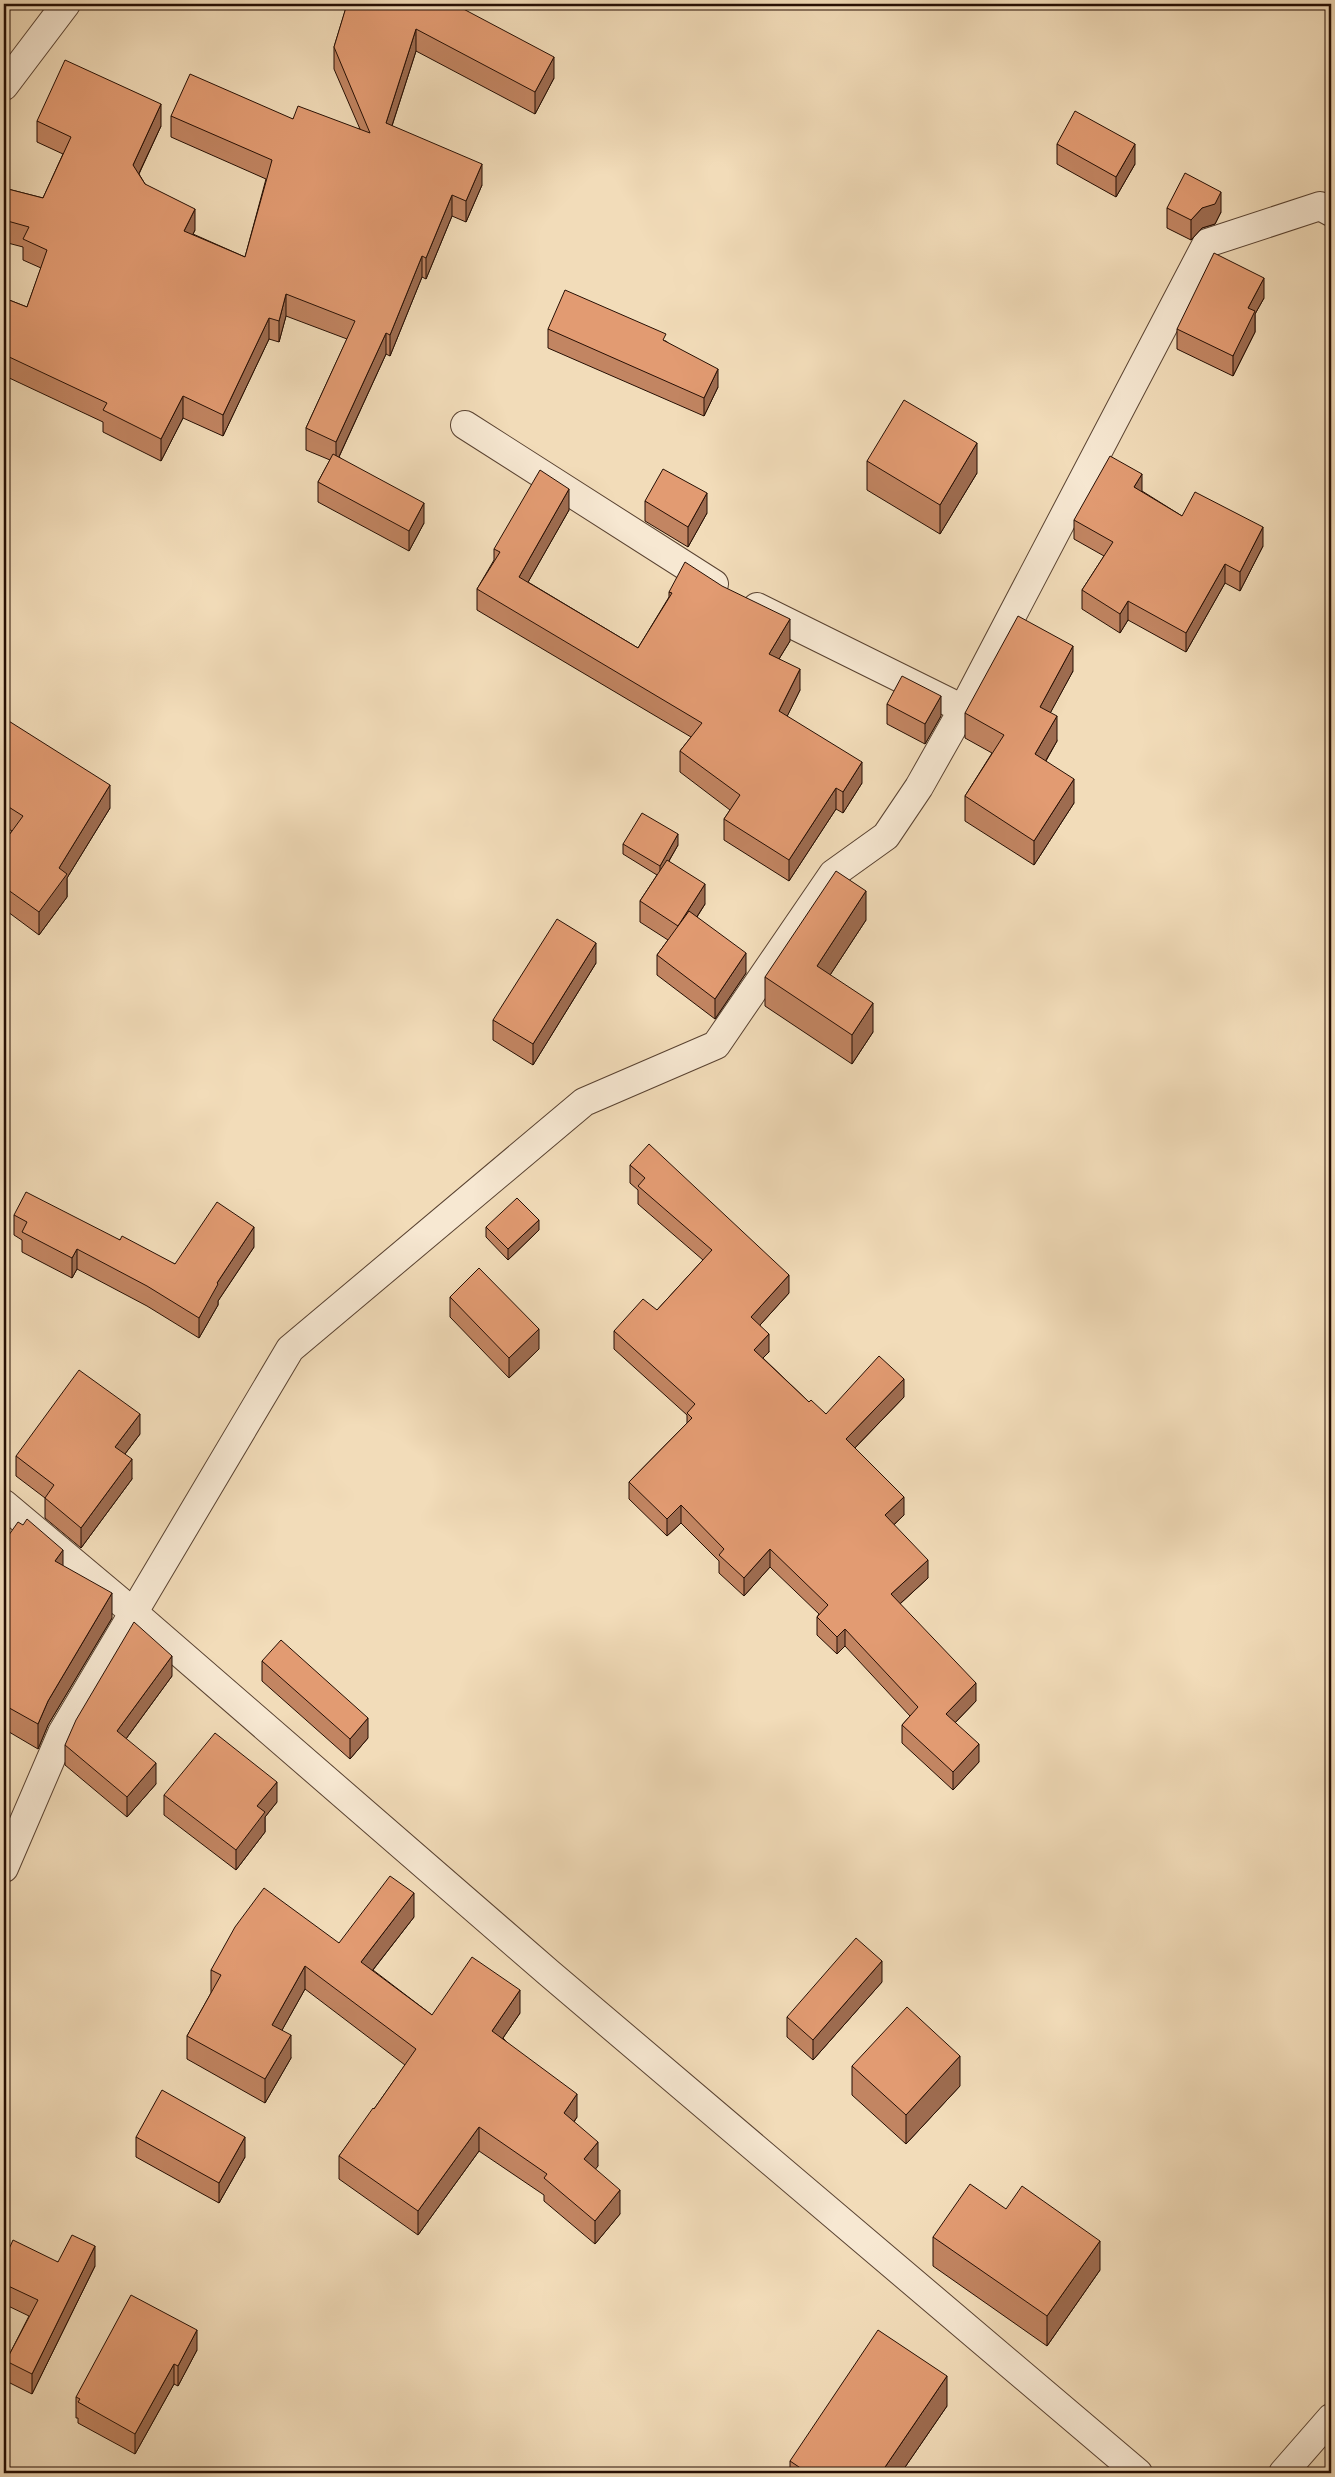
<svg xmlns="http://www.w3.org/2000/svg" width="1335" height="2477" font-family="'IM FELL Double Pica',serif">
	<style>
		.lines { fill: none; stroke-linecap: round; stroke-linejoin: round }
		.minor-casing { stroke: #594231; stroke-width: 30 }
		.minor { stroke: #f7e8d2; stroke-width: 28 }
		.wall { fill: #c28562; stroke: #260f04 }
		.shaded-wall { fill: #9e6c50; stroke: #260f04 }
		.building { fill: #e29b72; stroke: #260f04 }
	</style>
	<rect width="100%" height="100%" fill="#f2dcb9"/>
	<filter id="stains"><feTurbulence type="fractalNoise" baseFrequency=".004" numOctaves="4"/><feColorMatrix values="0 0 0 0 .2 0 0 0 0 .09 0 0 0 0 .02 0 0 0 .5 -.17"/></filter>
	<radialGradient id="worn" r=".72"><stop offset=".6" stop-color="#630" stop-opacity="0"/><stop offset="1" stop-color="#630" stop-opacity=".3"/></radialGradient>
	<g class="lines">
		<g class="minor-casing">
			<g id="minor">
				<polyline points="4,86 66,4"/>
				<polyline points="465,425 714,584"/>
				<polyline points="757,607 963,709"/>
				<polyline points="4,1504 134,1613 549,1973 1138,2473"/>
				<polyline points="4,1868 62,1733 290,1349 584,1102 716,1045 833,874 886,836 919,787 963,709 1207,243 1320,206 1331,212"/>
				<polyline points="1283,2473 1331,2418"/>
			</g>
		</g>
		<use href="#minor" class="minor"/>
	</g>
	<g class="wall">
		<polygon points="331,4 454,4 554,78 535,114 416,51 392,126 482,185 466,222 452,216 426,279 422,277 390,356 386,354 339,457 424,523 409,551 318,502 318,482 330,460 306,450 306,428 347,339 286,316 279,342 269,339 223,436 183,418 161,461 103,432 103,422 5,376 4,298 27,307 41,268 23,260 23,247 4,242 4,188 43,198 63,154 37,142 37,121 161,126 139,174 145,184 195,230 193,234 245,257 266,179 171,137 171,116 293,119 360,129 334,69 334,47 346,8"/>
		<polygon points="1057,144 1135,164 1116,197 1057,164"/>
		<polygon points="1167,208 1221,212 1215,224 1202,228 1191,240 1167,228"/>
		<polygon points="1264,298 1255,314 1255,332 1233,376 1177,349 1177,329"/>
		<polygon points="548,329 666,341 718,387 704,416 548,348"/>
		<polygon points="867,461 977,473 940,534 867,490"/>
		<polygon points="1142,491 1182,516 1263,546 1240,591 1225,583 1186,652 1128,620 1120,633 1082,609 1082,590 1104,556 1074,539 1074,520"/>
		<polygon points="645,501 707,513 688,547 645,521"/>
		<polygon points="569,510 528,582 638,648 669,597 669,592 790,641 779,659 800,690 787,716 862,783 843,813 836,809 789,881 724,840 724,819 730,810 680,772 680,751 691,737 477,610 477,589 494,560 494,549"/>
		<polygon points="1073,671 1050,713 1057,741 1046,761 1074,803 1034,865 965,821 965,796 992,753 965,738 965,713"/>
		<polygon points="887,704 941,716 925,744 887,724"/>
		<polygon points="4,718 110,808 67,878 67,897 39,935 4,909 4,842 12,831 4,826"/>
		<polygon points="623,844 678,845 669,861 705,904 697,917 746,973 715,1019 657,975 657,955 668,940 640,922 640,901 657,875 623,854"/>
		<polygon points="866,920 830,975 873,1032 852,1064 765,1006 765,977"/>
		<polygon points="596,963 533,1065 493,1040 493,1020"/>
		<polygon points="630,1165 789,1293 760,1325 769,1352 763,1358 809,1402 826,1414 904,1397 855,1448 904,1515 894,1525 928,1578 900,1604 976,1701 955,1723 979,1762 953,1790 902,1743 902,1725 910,1716 845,1646 837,1654 817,1635 817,1617 819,1614 770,1567 744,1596 719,1573 719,1561 681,1523 667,1536 629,1499 629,1482 687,1423 687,1415 614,1349 614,1331 657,1310 703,1260 638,1204 638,1190 630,1183"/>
		<polygon points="14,1215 120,1240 175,1264 254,1247 218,1301 218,1305 199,1338 147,1306 77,1269 72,1278 22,1252 22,1240 14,1235"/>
		<polygon points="486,1227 539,1230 508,1260 486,1237"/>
		<polygon points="450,1297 539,1349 509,1378 450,1317"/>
		<polygon points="140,1434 125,1454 132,1479 81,1548 45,1518 45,1498 16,1476 16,1456"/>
		<polygon points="4,1542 63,1566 112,1618 48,1725 38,1749 4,1729"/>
		<polygon points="262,1661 368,1738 350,1759 262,1681"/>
		<polygon points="172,1676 126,1739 156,1784 127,1817 65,1765 65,1745"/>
		<polygon points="164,1795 277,1802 265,1817 265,1832 236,1870 164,1815"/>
		<polygon points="414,1917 373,1970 432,2015 520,2013 503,2038 577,2117 574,2122 598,2166 595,2169 620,2214 595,2244 544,2201 544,2195 479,2151 418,2235 339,2179 339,2156 374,2109 405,2065 305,1989 282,2030 291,2058 265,2103 187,2059 187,2036 211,1993 211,1970 339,1943"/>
		<polygon points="882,1982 813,2060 787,2037 787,2017"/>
		<polygon points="852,2066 960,2086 906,2144 852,2095"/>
		<polygon points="136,2137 245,2157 219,2203 136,2157"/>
		<polygon points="1006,2209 1100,2270 1047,2346 933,2266 933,2237"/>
		<polygon points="4,2260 58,2262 95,2266 32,2394 6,2381 6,2361 29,2316 4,2304"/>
		<polygon points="197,2350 178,2386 174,2384 135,2454 78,2423 78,2418 76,2418 76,2397"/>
		<polygon points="947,2406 901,2473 790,2473 790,2461"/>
	</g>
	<g class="shaded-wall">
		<polygon points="416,29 416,51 386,144 386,123"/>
		<polygon points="554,57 554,78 535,114 535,92"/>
		<polygon points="161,104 161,126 133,186 133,165"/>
		<polygon points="1135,144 1135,164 1116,197 1116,177"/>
		<polygon points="482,164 482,185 466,222 466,201"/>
		<polygon points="1221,192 1221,212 1215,224 1202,228 1191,240 1191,220 1202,208"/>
		<polygon points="452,195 452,216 426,279 426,258"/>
		<polygon points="195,209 195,230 184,252 184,231"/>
		<polygon points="422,256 422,277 390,356 390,335"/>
		<polygon points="1264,278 1264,298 1255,314 1255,332 1233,376 1233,356 1248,308"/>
		<polygon points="286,294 286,316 279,342 279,321"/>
		<polygon points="269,318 269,339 223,436 223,415"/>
		<polygon points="386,333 386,354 336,463 336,442"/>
		<polygon points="5,355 5,376 4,379 4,357"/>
		<polygon points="718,369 718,387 704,416 704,398"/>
		<polygon points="183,396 183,418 161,461 161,439"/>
		<polygon points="977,443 977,473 940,534 940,505"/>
		<polygon points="1142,474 1142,493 1134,487"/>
		<polygon points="569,489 569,510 519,598 519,577"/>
		<polygon points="707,493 707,513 688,547 688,527"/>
		<polygon points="424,503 424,523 409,551 409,531"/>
		<polygon points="1263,527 1263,546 1240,591 1240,572"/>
		<polygon points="1225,564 1225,583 1186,652 1186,633"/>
		<polygon points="1128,601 1128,620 1120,633 1120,614"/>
		<polygon points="790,619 790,641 769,675 769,654"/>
		<polygon points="1073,646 1073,671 1040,732 1040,707"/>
		<polygon points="800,669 800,690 779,733 779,711"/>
		<polygon points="941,696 941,716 925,744 925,724"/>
		<polygon points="1057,716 1057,741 1035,779 1035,754"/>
		<polygon points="862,762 862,783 843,813 843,792"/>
		<polygon points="1074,779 1074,803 1034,865 1034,841"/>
		<polygon points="110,785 110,808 67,878 67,897 39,935 39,912 59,868"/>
		<polygon points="836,788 836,809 789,881 789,860"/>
		<polygon points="678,834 678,845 660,876 660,866"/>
		<polygon points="705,884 705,904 678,946 678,926"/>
		<polygon points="866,891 866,920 817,995 817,966"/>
		<polygon points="596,943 596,963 533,1065 533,1044"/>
		<polygon points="746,953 746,973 715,1019 715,999"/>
		<polygon points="873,1003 873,1032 852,1064 852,1035"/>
		<polygon points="539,1220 539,1230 508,1260 508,1249"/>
		<polygon points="254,1227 254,1247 218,1301 218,1305 199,1338 199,1318 217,1283"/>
		<polygon points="77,1249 77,1269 72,1278 72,1258"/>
		<polygon points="789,1275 789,1293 751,1335 751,1317"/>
		<polygon points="539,1329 539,1349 509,1378 509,1358"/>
		<polygon points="769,1334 769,1352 754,1367 754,1350"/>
		<polygon points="904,1379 904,1397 846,1457 846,1439"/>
		<polygon points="140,1414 140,1434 115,1467 115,1447"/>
		<polygon points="132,1459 132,1479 81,1548 81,1528"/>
		<polygon points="904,1497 904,1515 885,1533 885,1515"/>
		<polygon points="681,1505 681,1523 667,1536 667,1519"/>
		<polygon points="770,1549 770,1567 744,1596 744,1578"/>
		<polygon points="63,1550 63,1574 55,1561"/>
		<polygon points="928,1560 928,1578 891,1612 891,1594"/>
		<polygon points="112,1593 112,1618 48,1725 38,1749 38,1724 48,1701"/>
		<polygon points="845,1629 845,1646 837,1654 837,1637"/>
		<polygon points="172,1656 172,1676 117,1751 117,1731"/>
		<polygon points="976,1683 976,1701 946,1732 946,1714"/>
		<polygon points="368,1718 368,1738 350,1759 350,1739"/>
		<polygon points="979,1744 979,1762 953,1790 953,1772"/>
		<polygon points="156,1763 156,1784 127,1817 127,1797"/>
		<polygon points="277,1782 277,1802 265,1817 265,1832 236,1870 236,1850 257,1806"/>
		<polygon points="414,1893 414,1917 361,1985 361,1962"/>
		<polygon points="882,1961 882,1982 813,2060 813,2040"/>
		<polygon points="305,1966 305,1989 272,2048 272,2025"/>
		<polygon points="520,1990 520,2013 492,2054 492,2031"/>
		<polygon points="291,2035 291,2058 265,2103 265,2079"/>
		<polygon points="960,2056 960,2086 906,2144 906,2115"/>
		<polygon points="577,2094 577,2117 564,2136 564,2113"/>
		<polygon points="479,2127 479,2151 418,2235 418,2211"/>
		<polygon points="245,2137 245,2157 219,2203 219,2183"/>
		<polygon points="598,2142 598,2166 584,2183 584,2159"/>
		<polygon points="620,2190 620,2214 595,2244 595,2221"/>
		<polygon points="1100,2241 1100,2270 1047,2346 1047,2316"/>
		<polygon points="95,2246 95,2266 32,2394 32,2374"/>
		<polygon points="197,2330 197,2350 178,2386 178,2366"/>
		<polygon points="174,2364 174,2384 135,2454 135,2434"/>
		<polygon points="947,2376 947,2406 901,2473 881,2473"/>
	</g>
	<g class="building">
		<polygon points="347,4 454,4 554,57 535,92 416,29 386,123 482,164 466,201 452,195 426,258 422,256 390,335 386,333 336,442 306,428 355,321 286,294 279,321 269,318 223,415 183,396 161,439 103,410 107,403 5,355 4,357 4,298 27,307 47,250 23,239 29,227 4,220 4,188 43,198 71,137 37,121 65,60 161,104 133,165 145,184 195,209 184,231 245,257 272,160 171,116 190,74 293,119 298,106 370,133 334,47"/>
		<polygon points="1075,111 1135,144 1116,177 1057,144"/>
		<polygon points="1185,173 1221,192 1215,204 1202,208 1191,220 1167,208"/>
		<polygon points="1214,253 1264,278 1248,308 1255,311 1233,356 1177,329"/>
		<polygon points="565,290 666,334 663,340 718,369 704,398 548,329"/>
		<polygon points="904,400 977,443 940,505 867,461"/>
		<polygon points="333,454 424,503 409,531 318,482"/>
		<polygon points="1110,456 1142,474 1134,487 1182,516 1195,492 1263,527 1240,572 1225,564 1186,633 1128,601 1120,614 1082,590 1113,542 1074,520"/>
		<polygon points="663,469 707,493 688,527 645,501"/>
		<polygon points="540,470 569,489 519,577 638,648 672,593 669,592 685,562 722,586 790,619 769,654 800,669 779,711 862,762 843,792 836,788 789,860 724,819 740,795 680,751 702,723 477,589 500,552 494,549"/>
		<polygon points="1018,616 1073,646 1040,707 1057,716 1035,754 1074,779 1034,841 965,796 1004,735 965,713"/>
		<polygon points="902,676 941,696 925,724 887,704"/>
		<polygon points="4,718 110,785 59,868 67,874 39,912 4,887 4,842 23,816 4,804"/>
		<polygon points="642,813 678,834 660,866 623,844"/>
		<polygon points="667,860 705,884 678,926 640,901"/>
		<polygon points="836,871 866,891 817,966 873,1003 852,1035 765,977"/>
		<polygon points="689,911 746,953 715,999 657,955"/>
		<polygon points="557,919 596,943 533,1044 493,1020"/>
		<polygon points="649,1144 789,1275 751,1317 769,1334 754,1350 809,1402 811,1400 826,1414 879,1356 904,1379 846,1439 904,1497 885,1515 928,1560 891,1594 976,1683 946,1714 979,1744 953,1772 902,1725 918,1707 845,1629 837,1637 817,1617 828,1605 770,1549 744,1578 719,1555 724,1549 681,1505 667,1519 629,1482 692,1418 687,1413 695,1404 614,1331 643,1299 657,1310 712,1250 638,1186 645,1178 630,1165"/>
		<polygon points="26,1192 120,1240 122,1236 175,1264 217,1202 254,1227 217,1283 218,1284 199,1318 147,1286 77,1249 72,1258 22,1232 27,1222 14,1215"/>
		<polygon points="517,1198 539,1220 508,1249 486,1227"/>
		<polygon points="479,1268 539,1329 509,1358 450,1297"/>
		<polygon points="79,1370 140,1414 115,1447 132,1459 81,1528 45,1498 54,1485 16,1456"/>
		<polygon points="27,1519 63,1550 55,1561 112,1593 48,1701 38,1724 4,1705 4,1542 18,1522 23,1525"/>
		<polygon points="134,1622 172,1656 117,1731 156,1763 127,1797 65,1745 76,1720"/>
		<polygon points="281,1640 368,1718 350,1739 262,1661"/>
		<polygon points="215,1733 277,1782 257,1806 265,1812 236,1850 164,1795"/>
		<polygon points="390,1876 414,1893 361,1962 432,2015 472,1957 520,1990 492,2031 577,2094 564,2113 598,2142 584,2159 620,2190 595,2221 544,2178 547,2174 479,2127 418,2211 339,2156 373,2108 374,2109 416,2049 305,1966 272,2025 291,2035 265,2079 187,2036 221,1975 211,1970 235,1927 264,1888 339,1943"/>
		<polygon points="856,1938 882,1961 813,2040 787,2017"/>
		<polygon points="907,2007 960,2056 906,2115 852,2066"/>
		<polygon points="162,2090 245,2137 219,2183 136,2137"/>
		<polygon points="970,2184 1006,2209 1022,2186 1100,2241 1047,2316 933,2237"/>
		<polygon points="72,2235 95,2246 32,2374 6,2361 38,2300 4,2284 4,2260 13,2240 58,2262"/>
		<polygon points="131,2295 197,2330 178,2366 174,2364 135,2434 78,2402 80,2399 76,2397"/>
		<polygon points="878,2330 947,2376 881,2473 808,2473 790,2461"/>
	</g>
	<rect width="1335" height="2477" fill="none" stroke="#f2dcb9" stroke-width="20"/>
	<rect x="5" y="5" width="1325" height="2467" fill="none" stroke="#260f04" stroke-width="2.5"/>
	<rect x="10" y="10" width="1315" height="2457" fill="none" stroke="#260f04"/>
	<rect width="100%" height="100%" filter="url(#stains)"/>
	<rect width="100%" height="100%" fill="url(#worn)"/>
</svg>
